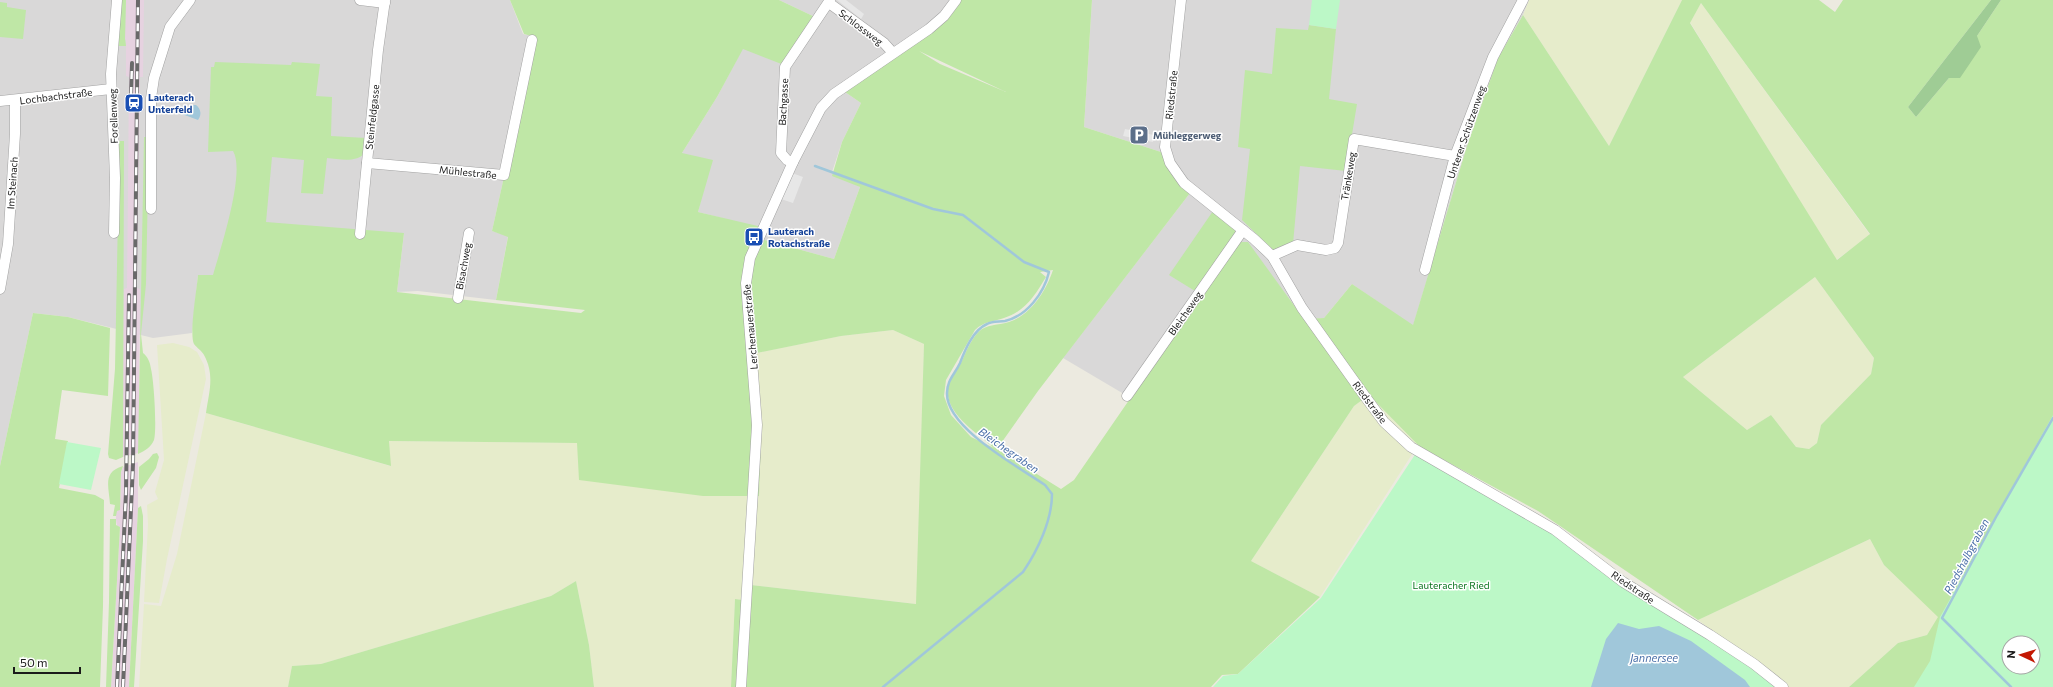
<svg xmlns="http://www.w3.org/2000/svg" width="2053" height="687" font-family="Commissioner,sans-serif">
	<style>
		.residential { fill: #d9d8d8 }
		.industrial { fill: #e6d2e0 }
		.farmland { fill: #e6eccb }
		.grass { fill: #bfe7a6; fill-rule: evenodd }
		.forest { fill: #9fcc95 }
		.park { fill: #bcf8c7; fill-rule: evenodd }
		.parking { fill: #e7e7e7 }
		.water { fill: #a0c7da }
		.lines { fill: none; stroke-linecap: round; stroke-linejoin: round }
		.stream { stroke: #a0c7da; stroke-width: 2.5 }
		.minor-casing { stroke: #a2a2a2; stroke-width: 11 }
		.minor { stroke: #fff; stroke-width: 10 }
		.rail-casing { stroke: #696969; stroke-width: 4 }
		.rail { stroke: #fff; stroke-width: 2.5; stroke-dasharray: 8; stroke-linecap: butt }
		.labels { text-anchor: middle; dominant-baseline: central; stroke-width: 3; stroke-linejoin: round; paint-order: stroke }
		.street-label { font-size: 10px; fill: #1b1b1b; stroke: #fff }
		.transit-label { font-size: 10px; font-weight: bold; fill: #164399; stroke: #fff; text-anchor: start }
		.service-label { font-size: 10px; font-weight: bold; fill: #4e5e75; stroke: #fff; text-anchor: start }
		.park-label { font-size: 10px; fill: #0c7520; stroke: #fff }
		.water-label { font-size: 11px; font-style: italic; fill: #4a6fa8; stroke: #fff }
	</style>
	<rect width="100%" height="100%" fill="#eceae0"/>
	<g class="residential">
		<polygon points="0,0 510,0 523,34 535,37 492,231 508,236 496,300 418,291 397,292 404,233 213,275 198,275 192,333 153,338 68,317 33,313 0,466"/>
		<polygon points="779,0 957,0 845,92 861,103 842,142 832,172 860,187 834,259 761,239 722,218 698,212 701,200 682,153 717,97 743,48 815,17"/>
		<polygon points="1092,0 1529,0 1523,15 1498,58 1467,146 1413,326 1352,284 1324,318 1305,320 1269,272 1129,397 1063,358 1190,193 1161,152 1084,127"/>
	</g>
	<g class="industrial">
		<polygon points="126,0 144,0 143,77 140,77 140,84 137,288 140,289 139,449 138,453 123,457 122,368 124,289 127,288 129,77 126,76 126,40 125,39"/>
		<polygon points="138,462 138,509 129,687 111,687 120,527 117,526 116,520 116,512 120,509 121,472 123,467"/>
	</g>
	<g class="farmland">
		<polygon points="1529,0 1682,0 1609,146 1523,15"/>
		<polygon points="1701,3 1870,235 1836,260 1690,22"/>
		<polygon points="1815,277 1874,358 1871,374 1821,425 1817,443 1809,449 1796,447 1771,415 1747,430 1683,377"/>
		<polygon points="893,330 924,344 917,604 751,585 750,601 735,599 731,687 594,687 589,645 576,581 551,596 321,664 292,666 288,687 139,687 144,604 161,606 177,554 206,413 390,466 389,441 578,443 758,496 761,438 751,354 841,336"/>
		<polygon points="173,343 189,347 197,352 204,365 206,379 167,559 159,603 144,602 148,524 147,505 158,499 155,492 164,460 157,345"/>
		<polygon points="1369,395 1418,445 1320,597 1251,561 1354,406"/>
		<polygon points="1870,539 1884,565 1939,617 1927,635 1898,643 1849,687 1788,687 1698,620"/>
	</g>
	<g class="grass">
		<polygon points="120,0 126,0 125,39 126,46 116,46"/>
		<path d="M 510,0 L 779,0 L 815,17 L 784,65 L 743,49 L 717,97 L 682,153 L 713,160 L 698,212 L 762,227 L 761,239 L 834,259 L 860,187 L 832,176 L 842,142 L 861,103 L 845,92 L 957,0 L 1092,0 L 1084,127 L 1161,152 L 1190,193 L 1038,391 L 997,449 L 1061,489 L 1074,480 L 1238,242 L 1248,242 L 1304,319 L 1324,318 L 1352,284 L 1413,325 L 1467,146 L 1498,58 L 1523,15 L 1609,146 L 1682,0 L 1819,0 L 1835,12 L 1843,0 L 1991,0 L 1908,107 L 1916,117 L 1949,78 L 2001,0 L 2053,0 L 2053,687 L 1849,687 L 1898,643 L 1927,635 L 1938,617 L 1884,565 L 1870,539 L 1698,620 L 1538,511 L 1420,447 L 1369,395 L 1354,406 L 1251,561 L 1320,597 L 1238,674 L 1222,675 L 1211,687 L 731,687 L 735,599 L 750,601 L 751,585 L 916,604 L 924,344 L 893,330 L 841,336 L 752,354 L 761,438 L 759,496 L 703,496 L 579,480 L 577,443 L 389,441 L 391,466 L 206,413 C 209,392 215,375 204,355 C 202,351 197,348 194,344 C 189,334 197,288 198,275 L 213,275 C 220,250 246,172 233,151 L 208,152 L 211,67 L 214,67 L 215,62 L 291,65 L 292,62 L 320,64 L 316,96 L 332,97 L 331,136 L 366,138 L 364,154 C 355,163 339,159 327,158 L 323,194 L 301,193 L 304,160 L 272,157 L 266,222 L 404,233 L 397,292 L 581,313 L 585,310 L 496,300 L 508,237 L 492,231 L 535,37 L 524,34 ZM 1701,3 L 1870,234 L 1837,260 L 1690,23 ZM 919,51 L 1006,92 L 940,64 ZM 1053,270 C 1046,291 1031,315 1009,322 C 999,325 991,324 982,329 C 972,336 966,352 961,363 C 958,369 953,375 950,381 C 938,410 977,432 994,448 L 971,437 L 951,415 L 944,396 L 946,380 L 975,330 C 984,321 993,322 1004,318 C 1026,311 1035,295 1046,277 L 1040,272 ZM 1815,277 L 1874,358 L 1871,374 L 1821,425 L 1817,443 L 1809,449 L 1796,447 L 1771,415 L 1747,430 L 1683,377 ZM 2009,643 L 2033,643 L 2033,667 L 2009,667 Z"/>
		<polygon points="0,2 7,3 7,7 26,10 23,39 0,37"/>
		<polygon points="1309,25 1336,29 1329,99 1357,104 1346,171 1300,166 1293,244 1273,250 1242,220 1250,149 1238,147 1245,70 1272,74 1276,28 1308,30"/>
		<path d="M 144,137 L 149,137 L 146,284 L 141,334 L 143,353 C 148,357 150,362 151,369 C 154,381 157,430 154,440 C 151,447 145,451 138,454 Z"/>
		<polygon points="116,141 124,141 123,457 116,460 109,458 108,454 115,369 118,215"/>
		<polygon points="1213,211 1235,229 1235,234 1195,291 1169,275"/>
		<polygon points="33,313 68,317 110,328 108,396 62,390 55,439 68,441 59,488 95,495 104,500 103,606 100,687 0,687 0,466"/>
		<polygon points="157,453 159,457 156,468 141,490 139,485 139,467 149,459 153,454"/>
		<path d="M 123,466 L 121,472 L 120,510 L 117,511 L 116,516 L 113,516 L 115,505 L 110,504 C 109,487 102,472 123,466 Z"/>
		<polygon points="141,506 143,516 143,541 134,687 129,687 138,508"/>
		<polygon points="110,519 116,519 116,525 120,527 111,687 106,687 109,602"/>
		<polygon points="576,581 589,645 594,687 288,687 292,666 321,664 551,596"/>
	</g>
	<polygon class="forest" points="1991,0 2001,0 1977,36 1981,47 1960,78 1949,78 1916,117 1908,107"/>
	<g class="park">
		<polygon points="1312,0 1340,0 1336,29 1309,25"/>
		<path d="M 2053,415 L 2053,687 L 1914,687 L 1930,661 L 1940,617 ZM 2009,643 L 2033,643 L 2033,667 L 2009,667 Z"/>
		<polygon points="67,442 101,448 91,490 59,484"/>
		<polygon points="1416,453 1537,514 1779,687 1213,687 1223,676 1238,674 1321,598"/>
	</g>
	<g class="parking">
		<polygon points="837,0 846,0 864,14 861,19"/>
		<polygon points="1125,129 1154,135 1153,142 1123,136"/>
		<polygon points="792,173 803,177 793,203 781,199"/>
	</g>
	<g class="water">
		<path d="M 191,105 L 196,105 C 201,109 202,115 198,120 L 182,114 L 184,108 L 189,108 Z"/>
		<polygon points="1618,623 1639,629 1659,626 1691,641 1745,680 1750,687 1591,687 1606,639"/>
	</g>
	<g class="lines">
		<g class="stream">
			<path d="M 815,166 L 933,209 L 963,215 L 1024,262 L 1049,272 C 1044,293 1027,316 1005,321 C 999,322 992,321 987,324 C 973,330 965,350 960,363 C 955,374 947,380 947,393 C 946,428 1019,467 1045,485 L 1052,494 C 1052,520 1038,550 1023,572 L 883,687"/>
			<polyline points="2011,687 1942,618 1996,517 2053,418"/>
		</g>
		<g class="minor-casing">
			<g id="minor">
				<polyline points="360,0 385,3"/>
				<polyline points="1181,0 1165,147 1170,163 1184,183 1254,239 1272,256 1302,308 1364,395 1384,422 1411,447 1555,530 1623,582 1710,635 1754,664 1783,687"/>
				<polyline points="829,3 884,43 893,53"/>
				<polyline points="0,101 111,89"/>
				<polyline points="793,162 787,160 781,153 785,67 830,0"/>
				<polyline points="367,163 504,175 532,40"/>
				<polyline points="151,209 151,98 154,78 170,27 190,0"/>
				<polyline points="114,233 115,178 111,74 117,0"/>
				<polyline points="360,234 378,50 385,0"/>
				<polyline points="1272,256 1297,245 1326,250 1335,248 1338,243 1354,139 1455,156"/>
				<polyline points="1425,270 1455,156 1493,57 1523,0"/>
				<polyline points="0,289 8,244 15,134 15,101"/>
				<polyline points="458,298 469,233"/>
				<polyline points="1127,396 1243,230"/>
				<polyline points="741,687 757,425 746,283 750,258 793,162 821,108 834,94 929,29 944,16 956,0"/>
			</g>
		</g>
		<use href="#minor" class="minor"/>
		<g class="rail-casing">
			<g id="rail">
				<polyline points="131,95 132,63"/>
				<polyline points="117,687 126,492 129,295"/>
				<polyline points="123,687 133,464 138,0"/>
			</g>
		</g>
		<use href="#rail" class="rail"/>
	</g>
	<defs>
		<g id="station-square" transform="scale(1)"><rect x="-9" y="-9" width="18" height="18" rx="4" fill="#1a4fb4" stroke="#fff"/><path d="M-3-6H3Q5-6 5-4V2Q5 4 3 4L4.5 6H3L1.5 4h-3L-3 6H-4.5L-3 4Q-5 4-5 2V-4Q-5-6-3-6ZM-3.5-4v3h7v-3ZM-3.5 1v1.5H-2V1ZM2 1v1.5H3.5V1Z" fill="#fff"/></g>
		<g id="parking-square" transform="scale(1)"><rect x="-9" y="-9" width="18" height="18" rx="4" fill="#5c6f8a" stroke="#fff"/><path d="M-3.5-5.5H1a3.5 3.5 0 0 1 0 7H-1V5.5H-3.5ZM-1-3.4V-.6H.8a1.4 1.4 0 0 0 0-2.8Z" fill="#fff"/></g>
		<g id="bus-square" transform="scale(1)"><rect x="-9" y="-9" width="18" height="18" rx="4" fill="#1a4fb4" stroke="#fff"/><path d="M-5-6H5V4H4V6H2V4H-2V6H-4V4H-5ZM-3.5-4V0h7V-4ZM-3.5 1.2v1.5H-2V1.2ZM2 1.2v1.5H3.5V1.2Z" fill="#fff"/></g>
	</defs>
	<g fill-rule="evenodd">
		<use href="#station-square" x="134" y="103"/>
		<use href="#parking-square" x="1139" y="135"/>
		<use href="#bus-square" x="754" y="237"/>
	</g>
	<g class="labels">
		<g class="street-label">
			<text transform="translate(861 27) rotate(37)">Schlossweg</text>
			<text transform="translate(1171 95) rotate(-84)">Riedstraße</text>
			<text transform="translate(56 96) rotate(-7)">Lochbachstraße</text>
			<text transform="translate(783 102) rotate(-87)">Bachgasse</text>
			<text transform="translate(113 116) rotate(-92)">Forellenweg</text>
			<text transform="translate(372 117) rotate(-84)">Steinfeldgasse</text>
			<text transform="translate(1466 132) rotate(-71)">Unterer Schützenweg</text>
			<text transform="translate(468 172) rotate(6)">Mühlestraße</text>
			<text transform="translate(1348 176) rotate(-81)">Tränkeweg</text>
			<text transform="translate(12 183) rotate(-86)">Im Steinach</text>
			<text transform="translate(463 266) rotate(-80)">Bisachweg</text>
			<text transform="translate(1185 313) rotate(-55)">Bleicheweg</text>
			<text transform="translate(750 327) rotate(-95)">Lerchenauerstraße</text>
			<text transform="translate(1370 402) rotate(53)">Riedstraße</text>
			<text transform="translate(1633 587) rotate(34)">Riedstraße</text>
		</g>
		<g class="transit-label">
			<text x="148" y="97">Lauterach<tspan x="148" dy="12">Unterfeld</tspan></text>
			<text x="768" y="231">Lauterach<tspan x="768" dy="12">Rotachstraße</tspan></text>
		</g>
		<g class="service-label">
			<text x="1153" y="135">Mühleggerweg</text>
		</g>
		<g class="park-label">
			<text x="1451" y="585">Lauteracher Ried</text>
		</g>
		<g class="water-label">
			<text transform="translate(1009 450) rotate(35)">Bleichegraben</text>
			<text transform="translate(1966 556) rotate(-62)">Riedshalbgraben</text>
			<text x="1654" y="657">Jannersee</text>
		</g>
	</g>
	<g transform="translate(2021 655) rotate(274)"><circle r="19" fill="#ffffff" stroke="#a4a4a4"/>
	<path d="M0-3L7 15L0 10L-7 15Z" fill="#c31803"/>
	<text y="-6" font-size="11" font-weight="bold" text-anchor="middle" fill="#1b1b1b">N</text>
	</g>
	<path d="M14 667v6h66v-6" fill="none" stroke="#1b1b1b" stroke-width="2"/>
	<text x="20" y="667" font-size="12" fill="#1b1b1b" stroke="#ffffff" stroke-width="3" paint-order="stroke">50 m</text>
</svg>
